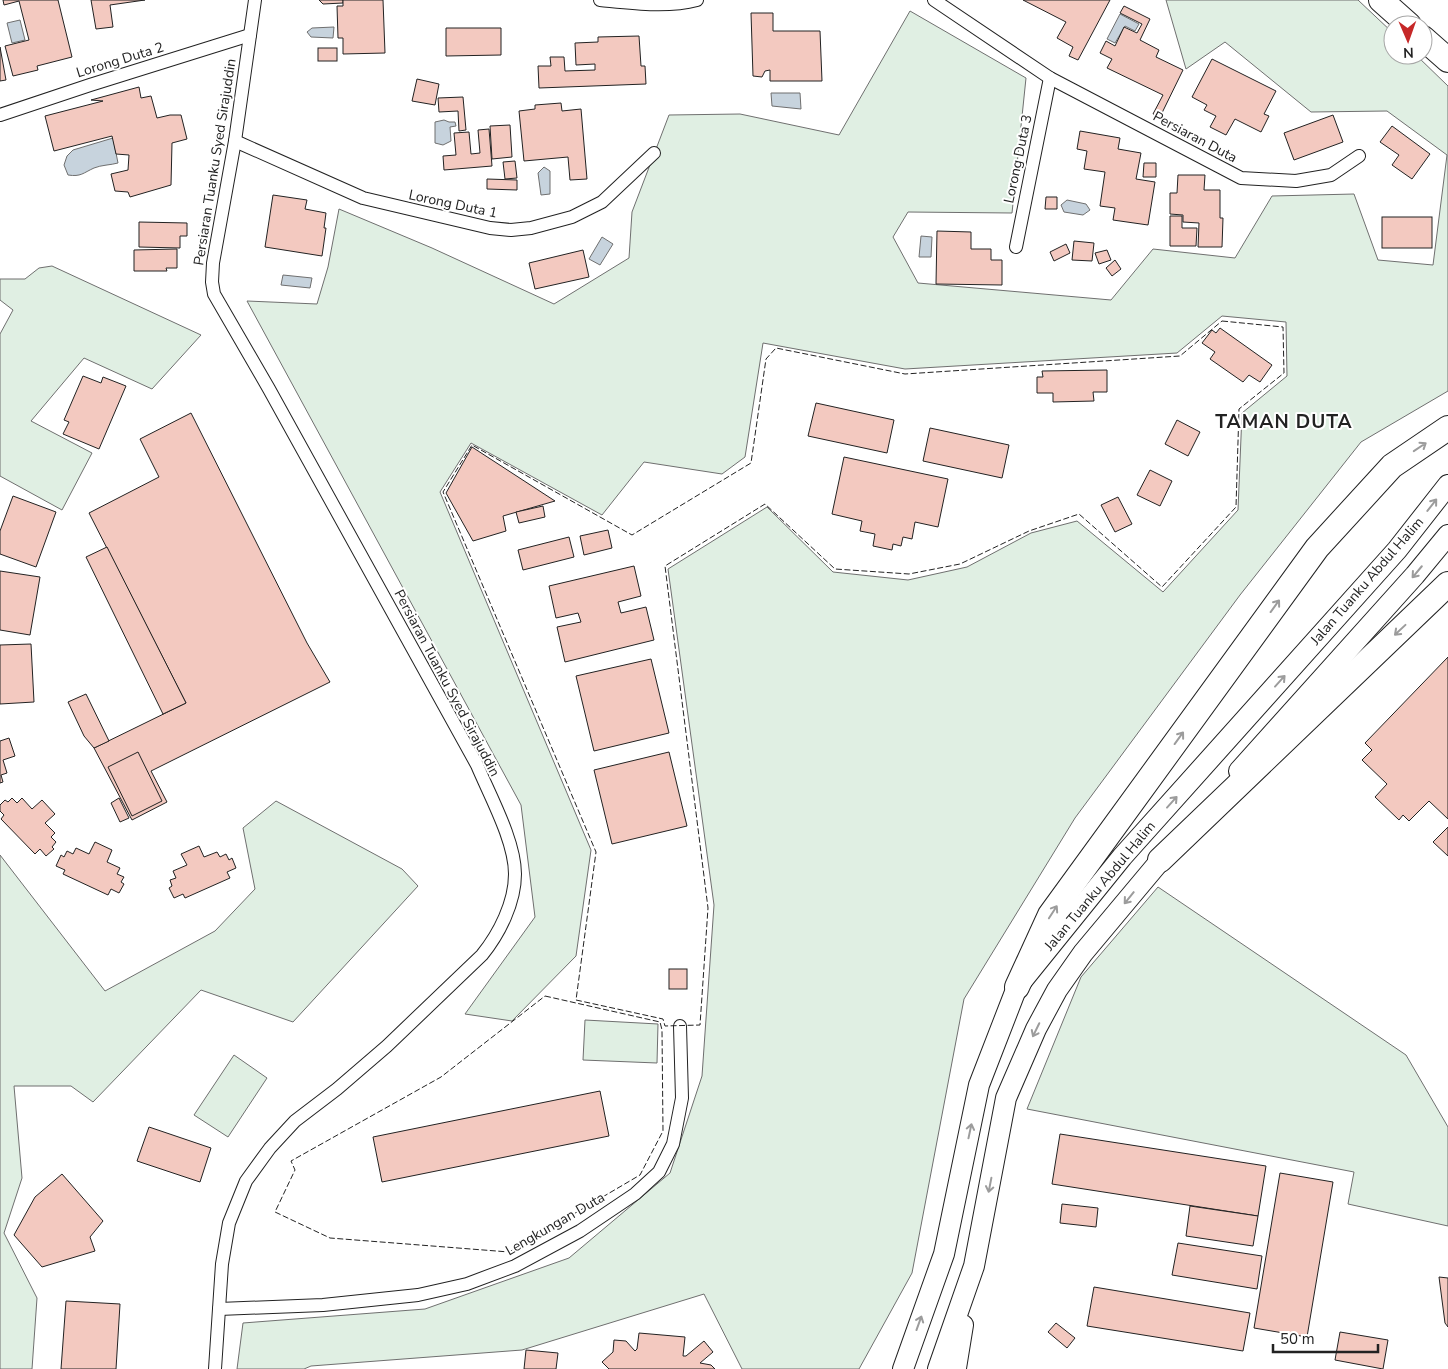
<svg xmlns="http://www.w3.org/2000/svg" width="1448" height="1369" font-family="'Nunito Sans',sans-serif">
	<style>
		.green { fill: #e0efe3; stroke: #6f6f6f }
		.water { fill: #c7d3dd; stroke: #6f6f6f }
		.building { fill: #f3c9c0; stroke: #222 }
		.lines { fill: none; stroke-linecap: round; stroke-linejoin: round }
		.minor-casing { stroke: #222; stroke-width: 14 }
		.primary-casing { stroke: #222; stroke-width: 22 }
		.motorway-casing { stroke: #222; stroke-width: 26 }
		.minor { stroke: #fff; stroke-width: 12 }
		.primary { stroke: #fff; stroke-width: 20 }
		.motorway { stroke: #fff; stroke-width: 24 }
		.fence { stroke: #222; stroke-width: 1; stroke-dasharray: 6 2.5; stroke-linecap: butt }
		.oneway { stroke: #9c9c9c }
		.labels { text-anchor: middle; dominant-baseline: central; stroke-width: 4; stroke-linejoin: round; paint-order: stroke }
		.street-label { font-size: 14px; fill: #222; stroke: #fff }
		.district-label { font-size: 19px; font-weight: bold; letter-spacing: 1px; fill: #222; stroke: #fff }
	</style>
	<rect width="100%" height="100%" fill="#fff"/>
	<g class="green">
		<polygon points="1166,0 1358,0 1393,33 1393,55 1416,55 1448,86 1448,391 1361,442 1240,595 1075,818 964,999 912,1273 859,1369 742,1369 704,1294 522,1350 311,1366 304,1369 237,1369 243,1323 425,1309 569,1258 670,1173 702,1076 714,905 668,569 767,507 833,572 908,580 967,567 1031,533 1077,521 1163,592 1238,510 1242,413 1287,376 1286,322 1222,316 1177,353 905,369 763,343 745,457 722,474 644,462 602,515 471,443 440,492 591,850 576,956 512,1021 465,1014 535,917 521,805 247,301 317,304 328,267 339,209 432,248 554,304 629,258 632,212 669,115 740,114 839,135 910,11 1026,78 1012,213 908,212 893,237 918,283 1111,300 1153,249 1235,258 1272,196 1354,194 1378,260 1433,265 1447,155 1387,111 1311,112 1225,42 1186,69"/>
		<polygon points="52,266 201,335 152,389 84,358 31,421 92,453 62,510 0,476 0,334 13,310 0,300 0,279 25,279 39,268"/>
		<polygon points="276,801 402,869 418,886 293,1022 201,990 93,1102 71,1086 14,1086 22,1178 4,1233 37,1298 32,1369 0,1369 0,855 105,991 215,931 255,889 243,828"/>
		<polygon points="1158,887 1406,1055 1448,1127 1448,1226 1348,1204 1354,1172 1027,1109 1081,977"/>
		<polygon points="585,1020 658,1024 657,1063 583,1060"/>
		<polygon points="234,1055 267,1078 228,1137 194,1115"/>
	</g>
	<g class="water">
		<polygon points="1120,14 1139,24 1135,31 1125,26 1115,43 1107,39"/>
		<polygon points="20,20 25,40 12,43 7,23"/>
		<polygon points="334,27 333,38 311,37 307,32 312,28"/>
		<polygon points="771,93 800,93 801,109 772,106"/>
		<polygon points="444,120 449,122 455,122 456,126 450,127 451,141 443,145 435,143 435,122"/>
		<path d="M 113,138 L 118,163 C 111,165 101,165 94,168 C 83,173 81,177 68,175 L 64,165 L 67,156 L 73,150 Z"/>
		<polygon points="544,167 550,171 550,194 541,195 538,173"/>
		<polygon points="1067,200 1086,204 1090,210 1083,215 1064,212 1061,205"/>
		<polygon points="921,236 932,237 931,257 919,257"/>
		<polygon points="602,237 613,244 600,265 589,259"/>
		<polygon points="283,275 312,278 310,288 281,285"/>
	</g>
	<g class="building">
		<polygon points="3,0 58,0 72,57 37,66 38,70 13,76 5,46 29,40 19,1 4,5"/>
		<polygon points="91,0 145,0 110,5 113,27 96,29"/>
		<polygon points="319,0 343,0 343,3 323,4"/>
		<polygon points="343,0 383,0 385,53 343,54 343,38 338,38 337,6 343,6"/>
		<polygon points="1023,0 1110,0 1078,60 1069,56 1073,47 1057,38 1066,22"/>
		<polygon points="1124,6 1150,19 1140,40 1159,50 1156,57 1183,70 1160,117 1153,114 1163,95 1107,68 1112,59 1100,53 1106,41 1115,46 1124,27 1137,33 1142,24 1120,13"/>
		<polygon points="751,13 773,13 773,31 820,31 822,81 770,81 770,70 765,71 762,77 753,76"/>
		<polygon points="446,28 501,28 501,55 446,56"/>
		<polygon points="639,36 641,66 645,66 646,84 539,88 538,66 551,66 550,57 564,57 565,71 595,70 595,64 576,65 575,43 598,42 598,37"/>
		<polygon points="0,47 6,80 0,81"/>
		<rect x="318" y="48" width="19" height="13"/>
		<polygon points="1212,59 1276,91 1264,114 1269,116 1261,132 1235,119 1226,135 1210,127 1216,116 1204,110 1207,105 1192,97"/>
		<polygon points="417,79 439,84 435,105 412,101"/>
		<polygon points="139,87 141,98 151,96 157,118 170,115 181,115 187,139 172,143 171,185 130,197 128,192 115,191 111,174 128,170 129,155 116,154 112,136 54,151 45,116 103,101 91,100"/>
		<polygon points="463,97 466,130 459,131 458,111 439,112 438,98"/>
		<polygon points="561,103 562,111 581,109 587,179 570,180 568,157 524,161 519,111 535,109 535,105"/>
		<polygon points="1333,115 1343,142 1294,160 1284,133"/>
		<polygon points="510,125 512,157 492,159 490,126"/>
		<polygon points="1392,126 1430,154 1412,179 1392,165 1399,155 1380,142"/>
		<polygon points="489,129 492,166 444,170 443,156 456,155 454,133 469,132 471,154 480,153 478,130"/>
		<polygon points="1080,131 1120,138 1118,149 1141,153 1136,179 1155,182 1148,225 1113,220 1115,208 1100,206 1105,172 1084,169 1087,151 1077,149"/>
		<polygon points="515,161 517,178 505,179 503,162"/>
		<polygon points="1144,163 1156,163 1156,177 1143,177"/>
		<polygon points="1178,175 1205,175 1204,190 1220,190 1220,218 1223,218 1222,247 1198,247 1199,223 1183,222 1183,215 1170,214 1170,193 1177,193"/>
		<polygon points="487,179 517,180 517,190 487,189"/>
		<polygon points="273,195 307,200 305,209 326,213 324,228 326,228 322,256 265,247"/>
		<polygon points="1046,197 1057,197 1057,209 1045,209"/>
		<polygon points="1170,216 1182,216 1182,228 1197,228 1196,246 1170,246"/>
		<rect x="1382" y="217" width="50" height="31"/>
		<polygon points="139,222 187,223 187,236 180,236 180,248 139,247"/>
		<polygon points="937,231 971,232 971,249 991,249 991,260 1002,260 1002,285 936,284"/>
		<polygon points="1074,241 1094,243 1092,261 1072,260"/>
		<polygon points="1066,244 1070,253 1054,261 1050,252"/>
		<polygon points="177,249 177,268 166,268 167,271 134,271 134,250"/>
		<polygon points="583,250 589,277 535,289 529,263"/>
		<polygon points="1107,250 1111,260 1099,264 1095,253"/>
		<polygon points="1115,260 1121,269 1112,276 1106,268"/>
		<polygon points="1220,328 1272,365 1260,382 1249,375 1243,382 1210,359 1215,352 1202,343 1212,330 1216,333"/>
		<polygon points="1107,370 1107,392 1093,392 1094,401 1053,402 1053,393 1037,393 1037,377 1043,377 1042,371"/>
		<polygon points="83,376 101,383 103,377 126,386 99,449 63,434 69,422 64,420"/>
		<polygon points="816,403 894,420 887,453 808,436"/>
		<polygon points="191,413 307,643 330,682 151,771 167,802 132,820 94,748 186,703 89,513 159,477 140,439"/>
		<polygon points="1177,420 1200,432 1188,456 1165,444"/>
		<polygon points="930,428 1009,445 1002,478 923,461"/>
		<polygon points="472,447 555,501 503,516 506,531 473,541 446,493"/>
		<polygon points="844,457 948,479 938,527 915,522 912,539 903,537 901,546 893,544 892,550 873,546 875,534 860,531 862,521 832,514"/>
		<polygon points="1150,470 1172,481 1160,506 1137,495"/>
		<polygon points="13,496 56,512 36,567 0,554 0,531"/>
		<polygon points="1118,497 1132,524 1115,532 1101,505"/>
		<polygon points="543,506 545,517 519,523 516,512"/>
		<polygon points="608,530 612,548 584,555 580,536"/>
		<polygon points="569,537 574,557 523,570 518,550"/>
		<polygon points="107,547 186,703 163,714 86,557"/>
		<polygon points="634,566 641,596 618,602 621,613 646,607 654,640 565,662 557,627 581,622 578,613 556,618 549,586"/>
		<polygon points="0,571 40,577 30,635 0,630"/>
		<polygon points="31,644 34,702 0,704 0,645"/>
		<polygon points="1448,657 1448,819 1429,801 1409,821 1403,815 1399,820 1375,797 1387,784 1362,760 1372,750 1365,743"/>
		<polygon points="651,659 669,733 594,751 576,676"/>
		<polygon points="86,694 109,741 94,748 84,736 68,702"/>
		<polygon points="9,738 15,756 3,760 7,773 1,775 3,782 0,783 0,741"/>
		<polygon points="138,752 162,801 132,816 108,767"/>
		<polygon points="669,752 687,826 612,844 594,770"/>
		<polygon points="12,798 17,803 22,798 32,809 42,800 55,814 45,823 55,833 51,837 56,842 52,847 54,849 46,856 40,849 35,854 1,819 4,815 0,811 0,805 5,800 8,802"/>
		<polygon points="119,798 129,818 120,822 111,803"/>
		<polygon points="1448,827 1448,856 1433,842"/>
		<polygon points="95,842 112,850 107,862 120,868 117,874 124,877 121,882 124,884 119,893 111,889 108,895 63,874 65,870 56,866 61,855 64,857 67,851 73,854 76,848 89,854"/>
		<polygon points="199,846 204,857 217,852 220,857 226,854 229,860 232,858 236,868 227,872 230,878 185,898 183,894 174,898 169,888 172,886 170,880 176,878 173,871 187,865 181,854"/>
		<rect x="669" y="969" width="18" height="20"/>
		<polygon points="600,1091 609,1136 382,1182 373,1137"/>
		<polygon points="149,1127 211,1148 200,1182 137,1161"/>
		<polygon points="1060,1134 1266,1166 1258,1216 1052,1184"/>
		<polygon points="1280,1173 1333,1182 1307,1337 1254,1328"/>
		<polygon points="62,1174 103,1221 90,1237 95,1251 42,1267 14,1235 35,1197"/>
		<polygon points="1062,1204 1098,1208 1096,1227 1060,1223"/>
		<polygon points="1190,1206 1258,1216 1253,1246 1186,1236"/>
		<polygon points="1178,1243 1262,1256 1257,1289 1172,1275"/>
		<polygon points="1439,1277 1448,1278 1448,1327 1445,1323"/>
		<polygon points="1094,1287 1250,1313 1243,1351 1087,1326"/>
		<polygon points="66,1301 120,1304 116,1369 61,1369"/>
		<polygon points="1056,1323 1075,1338 1067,1348 1048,1332"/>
		<polygon points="1340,1332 1388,1340 1383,1369 1335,1360"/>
		<polygon points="639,1333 685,1337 683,1356 686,1356 704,1341 713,1352 700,1363 711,1365 715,1369 609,1369 602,1362 613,1352 614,1340 626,1341 635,1351 637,1349"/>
		<polygon points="526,1350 558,1353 556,1369 524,1369"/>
	</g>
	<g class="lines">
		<g class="minor-casing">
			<g id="minor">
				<path d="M 600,0 C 631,3 667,8 697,0"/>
				<polyline points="934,0 1050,78 1241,178 1296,181 1331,175 1359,156"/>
				<polyline points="0,115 90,85 250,35"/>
				<polyline points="235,141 363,198 490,228 511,230 531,228 572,217 602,202 654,153"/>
				<polyline points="1016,247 1050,78"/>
				<polyline points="219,1309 323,1305 418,1295 467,1284 515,1266 580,1231 635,1194 659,1172 673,1144 682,1098 680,1026"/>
				<path d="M 215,1369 L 222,1264 L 229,1223 L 246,1181 L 270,1148 L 295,1121 L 337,1089 L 387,1046 L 482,955 C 499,934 515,903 515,874 C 515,841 490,796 477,765 L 269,389 L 214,294 L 212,282 L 213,263 L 235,141 L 255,0"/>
			</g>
		</g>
		<g class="primary-casing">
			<g id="primary">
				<polyline points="1239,771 1415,575 1448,535"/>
				<polyline points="956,1368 963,1325"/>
				<polyline points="903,1369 944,1254 979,1085 1017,987 1122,857 1397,550 1448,485"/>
				<polyline points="938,1369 974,1266 1006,1098 1036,1029 1057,990 1083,953 1170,849"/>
			</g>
		</g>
		<g class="motorway-casing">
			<g id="motorway">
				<polyline points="1381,0 1409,25"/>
				<polyline points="1423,38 1448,60"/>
				<polyline points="1160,860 1448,584"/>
				<polyline points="1017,987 1050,915 1317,548 1392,466 1448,428"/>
			</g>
		</g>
		<use href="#minor" class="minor"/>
		<use href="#primary" class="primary"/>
		<use href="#motorway" class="motorway"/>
		<g class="fence">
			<polygon points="1222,321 1283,327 1284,373 1239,409 1236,507 1162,587 1079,514 1029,531 960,564 909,574 835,569 765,504 665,566 708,908 700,1025 665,1026 663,1019 576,1000 596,852 443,492 472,445 632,535 751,463 766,359 776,348 905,374 1180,356"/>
			<polygon points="545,996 660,1022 662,1030 663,1131 640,1175 509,1252 330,1238 275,1212 295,1170 291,1161 441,1077"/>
		</g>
	</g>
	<defs><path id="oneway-shaft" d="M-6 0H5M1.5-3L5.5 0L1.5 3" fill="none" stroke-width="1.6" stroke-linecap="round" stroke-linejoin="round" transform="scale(1.25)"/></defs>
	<g class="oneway">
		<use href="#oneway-shaft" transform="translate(1420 447) rotate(-34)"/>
		<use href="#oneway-shaft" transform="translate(1432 505) rotate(-52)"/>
		<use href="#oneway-shaft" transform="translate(1417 572) rotate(130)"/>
		<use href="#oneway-shaft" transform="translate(1275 606) rotate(-54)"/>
		<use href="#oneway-shaft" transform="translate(1400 630) rotate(137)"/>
		<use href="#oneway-shaft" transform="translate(1280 681) rotate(-48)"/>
		<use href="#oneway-shaft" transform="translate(1179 738) rotate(-54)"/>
		<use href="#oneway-shaft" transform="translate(1172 802) rotate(-48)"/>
		<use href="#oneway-shaft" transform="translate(1129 898) rotate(129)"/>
		<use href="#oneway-shaft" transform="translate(1053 912) rotate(-57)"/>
		<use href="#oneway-shaft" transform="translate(1036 1030) rotate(116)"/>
		<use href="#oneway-shaft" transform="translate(970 1131) rotate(-78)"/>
		<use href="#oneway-shaft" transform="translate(990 1185) rotate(101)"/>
		<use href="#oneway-shaft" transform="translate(919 1323) rotate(-70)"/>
	</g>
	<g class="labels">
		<g class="street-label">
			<text transform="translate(120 60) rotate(-17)">Lorong Duta 2</text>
			<text transform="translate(1195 137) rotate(28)">Persiaran Duta</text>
			<text transform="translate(1018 159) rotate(-78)">Lorong Duta 3</text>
			<text transform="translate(215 162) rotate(-81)">Persiaran Tuanku Syed Sirajuddin</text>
			<text transform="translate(453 204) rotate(12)">Lorong Duta 1</text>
			<text transform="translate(1367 581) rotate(-49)">Jalan Tuanku Abdul Halim</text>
			<text transform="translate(447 683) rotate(62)">Persiaran Tuanku Syed Sirajuddin</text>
			<text transform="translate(1100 886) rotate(-50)">Jalan Tuanku Abdul Halim</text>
			<text transform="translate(555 1224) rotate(-30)">Lengkungan Duta</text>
		</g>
		<g class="district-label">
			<text x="1284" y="422">TAMAN DUTA</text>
		</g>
	</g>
	<g transform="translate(1408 40) rotate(178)"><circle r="24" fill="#ffffff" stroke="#a7a7a7"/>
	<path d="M0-4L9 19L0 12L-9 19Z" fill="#c62828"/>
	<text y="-8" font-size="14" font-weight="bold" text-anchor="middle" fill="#222222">N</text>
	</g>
	<path d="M1273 1344v8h105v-8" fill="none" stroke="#222222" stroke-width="2.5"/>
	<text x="1280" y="1344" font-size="15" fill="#222222" stroke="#ffffff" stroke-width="4" paint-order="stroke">50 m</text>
</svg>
